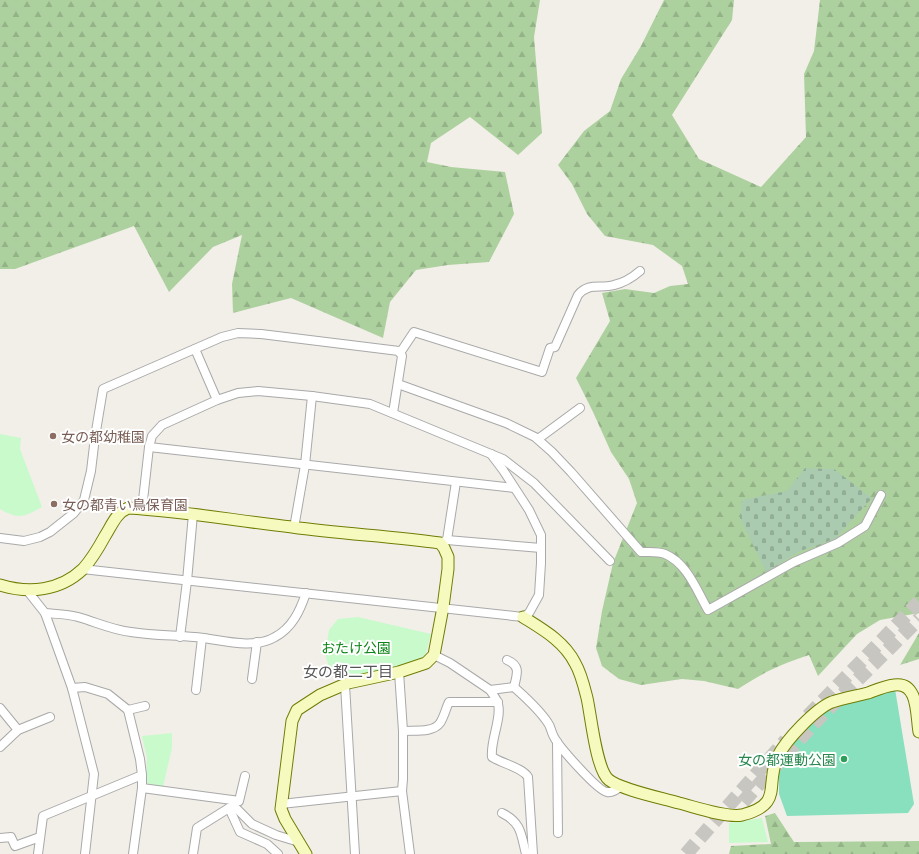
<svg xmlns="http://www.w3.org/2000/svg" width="919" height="854" font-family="'Noto Sans','Noto Sans JP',sans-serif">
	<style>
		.forest { fill: url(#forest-firs) }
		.cemetery { fill: url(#cemetery-stones) }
		.park { fill: #c8facc }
		.pitch { fill: #88e0be }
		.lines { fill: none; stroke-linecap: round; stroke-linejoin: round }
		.highway-tunnel { stroke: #c8c6c1; stroke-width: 14; stroke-dasharray: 14 7; stroke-linecap: butt }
		.street-casing { stroke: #a9a9a9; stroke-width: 10 }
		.secondary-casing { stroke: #707d05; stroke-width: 13 }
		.street { stroke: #fff; stroke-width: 8 }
		.secondary { stroke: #f7fabf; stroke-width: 11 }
		.education-dot { fill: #8d6e63; stroke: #fff; stroke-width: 1.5 }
		.leisure-dot { fill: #2e9e5b; stroke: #fff; stroke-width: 1.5 }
		.labels { text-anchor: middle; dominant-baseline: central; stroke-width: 4; stroke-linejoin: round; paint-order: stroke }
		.education-label { font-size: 14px; fill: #785e54; stroke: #fff; text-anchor: start }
		.park-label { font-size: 14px; fill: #0c8416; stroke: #fff }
		.leisure-label { font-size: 14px; fill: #27864d; stroke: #fff; text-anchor: end }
		.neighbourhood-label { font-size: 15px; fill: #555; stroke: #fff }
	</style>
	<defs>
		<pattern id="forest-firs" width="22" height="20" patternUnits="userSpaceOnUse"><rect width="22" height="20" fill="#add19e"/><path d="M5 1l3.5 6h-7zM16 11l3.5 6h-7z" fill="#95b388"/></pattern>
		<pattern id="cemetery-stones" width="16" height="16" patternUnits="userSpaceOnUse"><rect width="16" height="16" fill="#aacbaf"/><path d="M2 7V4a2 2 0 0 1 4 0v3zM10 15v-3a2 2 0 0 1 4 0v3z" fill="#92ae96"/></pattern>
	</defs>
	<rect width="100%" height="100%" fill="#f2efe9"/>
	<g class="forest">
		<polygon points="0,0 540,0 534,37 542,133 518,155 470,117 431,143 427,162 451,167 505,172 514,214 489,262 448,265 416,270 390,302 383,338 291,298 233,313 232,284 242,235 213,247 169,292 134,226 15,269 0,269"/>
		<path d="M 664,0 L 734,0 L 732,20 L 672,115 L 699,159 L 761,187 L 806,137 L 804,74 L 814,51 L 820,0 L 919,0 L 919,613 L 880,620 L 857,634 L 818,676 L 809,655 C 781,664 762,673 738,689 L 704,681 L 682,679 L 641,685 L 619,679 L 602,666 L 596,648 L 602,611 L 613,563 L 637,503 L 629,479 L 611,452 L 593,412 L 576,378 L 610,321 L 602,293 L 625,289 L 654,293 L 670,286 L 688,284 L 682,266 L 653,245 L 605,236 L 587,214 L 572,184 L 558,165 L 584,131 L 610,111 L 621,79 L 641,46 Z"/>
		<polygon points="919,633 919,659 900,665"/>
		<polygon points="775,813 794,842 919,841 919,854 729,854 731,846 771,844 765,816"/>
	</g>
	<polygon class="cemetery" points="805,468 834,469 872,498 835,539 800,551 766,572 740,518 742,500 787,491"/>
	<g class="park">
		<path d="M 0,434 L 21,438 L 20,449 L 42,507 C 24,517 19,520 0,509 Z"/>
		<polygon points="358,617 431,634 426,653 417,663 341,680 329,667 325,654 329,630 338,619"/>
		<polygon points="172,733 172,748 163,787 146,783 147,758 142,736"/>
		<polygon points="762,818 768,842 729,843 729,823"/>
	</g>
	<polygon class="pitch" points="895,689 914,804 908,813 787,816 779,794 779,769 786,749 815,718 842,702"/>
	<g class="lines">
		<g class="highway-tunnel">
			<polyline points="808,716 919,602"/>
			<polyline points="743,802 817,720 919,619"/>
			<polyline points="686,854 786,740"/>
		</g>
		<g class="street-casing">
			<g id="street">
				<polyline points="195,349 217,400"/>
				<path d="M 400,353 L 414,332 L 542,372 L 550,348 L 555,347 L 578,295 C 589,282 600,289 614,285 C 623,283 633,277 640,271"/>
				<path d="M 398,384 L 506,423 L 535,437 L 552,452 L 571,472 L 641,552 C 649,552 658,551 665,554 C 687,563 697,591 708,610 L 794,562 L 838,543 L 865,526 L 881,495"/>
				<polyline points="538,439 580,408"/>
				<polyline points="149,447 514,488"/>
				<polyline points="142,509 149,447 152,436 162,425 217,400 238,393 258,391 312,396 370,404 503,459 534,483 610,561"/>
				<polyline points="294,528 305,465 312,396"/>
				<polyline points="0,538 24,541 40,537 50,532 74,513 84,500 91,471 95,437 103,389 222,337 238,333 261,334 399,351 402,356 393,413"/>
				<polyline points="447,540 456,482"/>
				<polyline points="440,543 447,540 541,548"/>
				<polyline points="82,569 523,617 529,613 539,595 541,563 541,535 529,510 503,470 491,454"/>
				<polyline points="26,589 45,613 72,688 94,774 85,854"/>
				<path d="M 45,613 C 56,614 68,614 78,617 C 96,622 112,630 131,632 C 155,636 179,635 204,638 C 225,641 255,649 275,637 C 292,628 300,611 306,593"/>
				<polyline points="180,637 187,581 193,514"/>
				<polyline points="434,655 450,663 490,690"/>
				<path d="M 507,660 C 521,666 517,674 514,687"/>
				<polyline points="399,672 403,731 403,779 402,791 410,854"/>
				<polyline points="252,679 257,642"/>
				<polyline points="345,685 355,854"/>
				<polyline points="72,688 85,687 108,694 128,710 140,759 142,775 142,788 133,854"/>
				<polyline points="196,690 202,638"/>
				<polyline points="0,708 18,730"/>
				<polyline points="128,710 145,706"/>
				<path d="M 403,731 C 414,730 433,733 440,723 C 444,717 446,708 449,702 L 498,702"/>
				<polyline points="557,742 558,833"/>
				<polyline points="0,747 18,730 50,717"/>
				<polyline points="245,776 239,801 232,800 234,806 252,824 276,835 299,842"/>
				<polyline points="142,788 232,800"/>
				<polyline points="281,804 402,791"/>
				<polyline points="234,806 229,808 240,832 267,844 278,854"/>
				<path d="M 502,813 C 522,823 521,835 526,854"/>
				<polyline points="0,838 11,837 15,846 40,837"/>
				<polyline points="38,854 43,816 142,775"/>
				<polyline points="193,854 197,828 229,808"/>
				<path d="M 533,854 L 528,777 C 523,768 501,763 492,757 C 490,741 502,718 498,704 C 497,699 493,695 490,690 L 514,687 C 526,698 539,709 548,723 C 551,727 551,732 554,737 C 559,747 598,791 607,792 C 613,793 617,789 621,786"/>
			</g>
		</g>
		<g class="secondary-casing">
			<g id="secondary">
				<path d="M 0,585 C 29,594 60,591 83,569 C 92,559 99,547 105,536 C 112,525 116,513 128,508 C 183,511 237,521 292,527 C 341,534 391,536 440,543 L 444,548 L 448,557 L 448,569 L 443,607 L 434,655 L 426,663 L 399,672 L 348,683 L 320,695 L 297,710 L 292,721 L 281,809 L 285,819 L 306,854"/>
				<path d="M 523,617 C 542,629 564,641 575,663 C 581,673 584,686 587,698 C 591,715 596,770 609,780 C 622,790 662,798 679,803 C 695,807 726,818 742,815 C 785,804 764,785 778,756 C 786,740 815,709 832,702 C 843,698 856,696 868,693 C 876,690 885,686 894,685 C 919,681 916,716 919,732"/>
			</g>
		</g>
		<use href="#street" class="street"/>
		<use href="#secondary" class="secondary"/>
	</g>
	<g class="education-dot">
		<circle cx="53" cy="436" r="4"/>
		<circle cx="54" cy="504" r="4"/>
	</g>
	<circle class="leisure-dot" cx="844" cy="759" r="4"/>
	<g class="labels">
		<g class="education-label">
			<text x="61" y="436">女の都幼稚園</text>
			<text x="62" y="504">女の都青い鳥保育園</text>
		</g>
		<g class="park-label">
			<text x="356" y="647">おたけ公園</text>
		</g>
		<g class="leisure-label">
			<text x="836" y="759">女の都運動公園</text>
		</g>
		<g class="neighbourhood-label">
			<text x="348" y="671">女の都二丁目</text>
		</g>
	</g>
</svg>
